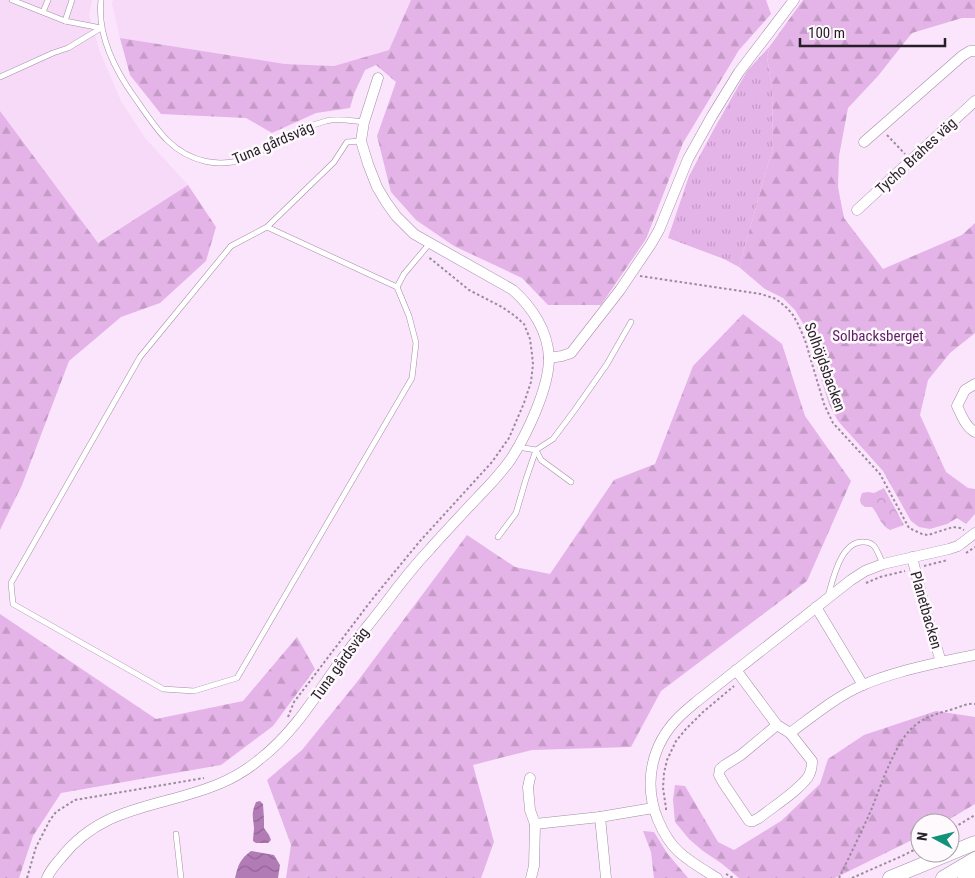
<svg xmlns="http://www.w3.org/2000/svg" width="975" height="878" font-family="'Roboto Condensed',sans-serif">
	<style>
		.built { fill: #f6daf7 }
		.grass { fill: url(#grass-tufts) }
		.forest { fill: url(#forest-firs) }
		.park { fill: url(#park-crowns) }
		.water { fill: url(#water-waves) }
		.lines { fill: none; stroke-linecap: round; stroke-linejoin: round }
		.lane-casing { stroke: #a28ea3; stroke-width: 6 }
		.street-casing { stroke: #a28ea3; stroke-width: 11 }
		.secondary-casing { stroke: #a28ea3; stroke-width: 15 }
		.path { stroke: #9a8a9b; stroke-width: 2; stroke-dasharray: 2.5 2.5; stroke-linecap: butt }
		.lane { stroke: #fff; stroke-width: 5 }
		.street { stroke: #fff; stroke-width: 10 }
		.secondary { stroke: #fff; stroke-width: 14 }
		.labels { text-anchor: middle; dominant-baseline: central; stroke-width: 5; stroke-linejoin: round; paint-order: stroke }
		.street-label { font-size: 15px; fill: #271f27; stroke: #fdf9fd }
		.park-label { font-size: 15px; fill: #5f1d64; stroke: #fdf9fd }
	</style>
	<defs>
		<pattern id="grass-tufts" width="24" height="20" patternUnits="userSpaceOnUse" patternTransform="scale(1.25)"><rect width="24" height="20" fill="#e4b3e7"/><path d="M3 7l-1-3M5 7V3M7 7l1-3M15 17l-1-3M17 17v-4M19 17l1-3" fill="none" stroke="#c49ac6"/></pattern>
		<pattern id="forest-firs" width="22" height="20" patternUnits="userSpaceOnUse" patternTransform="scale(1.25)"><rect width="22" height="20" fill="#e4b3e7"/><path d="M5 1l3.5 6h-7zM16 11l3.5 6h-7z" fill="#c49ac6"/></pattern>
		<pattern id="park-crowns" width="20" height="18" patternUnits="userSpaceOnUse" patternTransform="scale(1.25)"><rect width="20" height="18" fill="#e4b3e7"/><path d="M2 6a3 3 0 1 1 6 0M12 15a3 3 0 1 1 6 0" fill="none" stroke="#c49ac6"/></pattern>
		<pattern id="water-waves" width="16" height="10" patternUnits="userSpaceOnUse" patternTransform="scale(1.25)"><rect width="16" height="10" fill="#b17cb5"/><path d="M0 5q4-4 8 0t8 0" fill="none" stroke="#906593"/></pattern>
	</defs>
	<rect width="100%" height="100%" fill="#fbe5fc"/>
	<g class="built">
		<polygon points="0,0 92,0 89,15 100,52 121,101 145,138 188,185 98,244 0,111"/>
		<polygon points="113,0 411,0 389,50 334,66 285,64 120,38 112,4"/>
	</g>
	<polygon class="grass" points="770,46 767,57 772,89 773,147 739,267 724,259 668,238 689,176 714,129 747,71"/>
	<g class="forest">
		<polygon points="411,0 766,0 771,14 739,50 683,143 646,239 601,305 548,305 522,278 454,246 416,220 391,192 377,136 396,82 376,65 365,70 354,94 350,108 316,113 272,133 246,118 161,114 130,75 120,38 285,64 334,66 389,50"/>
		<polygon points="803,0 975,0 975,18 962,18 912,33 878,76 848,108 839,156 838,187 844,218 883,269 962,235 975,223 975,333 950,353 928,380 920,415 946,472 968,488 975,489 975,514 966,524 957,518 947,524 930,529 919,527 911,521 883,471 838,421 829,404 804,325 795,310 783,298 765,289 739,267 773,147 772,89 767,57 770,46"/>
		<polygon points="0,111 98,243 188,185 216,227 206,261 160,303 121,317 69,361 22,485 0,530"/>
		<polygon points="743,314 782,344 805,416 851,481 807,581 661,691 631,747 532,750 473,765 494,842 481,878 286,878 291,845 267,780 302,750 357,682 467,535 515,567 550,574 614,480 655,464 693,366"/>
		<polygon points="0,614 156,719 243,701 297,637 315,669 273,726 221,765 61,793 33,836 19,878 0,878"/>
		<polygon points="936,711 975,717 975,804 943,823 920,823 920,836 835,878 739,878 721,863 703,851 689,839 675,822 673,800 675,785 685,786 718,842 734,850 781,821 820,784 828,759 864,735"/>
		<polygon points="643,831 654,832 667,853 688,878 654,878 651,852"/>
	</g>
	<path class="park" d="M 884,488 L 904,525 L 890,530 C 880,525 879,515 872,507 L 865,507 L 861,504 L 860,499 L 862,493 L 868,492 L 874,493 Z"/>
	<g class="water">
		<path d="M 260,801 L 263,804 L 264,819 L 264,828 L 269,835 L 271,840 L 268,843 L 256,843 L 253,841 C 253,836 254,832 254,828 C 253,816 251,814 256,802 Z"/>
		<path d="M 251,851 L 274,855 L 280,865 L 278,878 L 235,878 C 238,865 240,859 251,851 Z"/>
	</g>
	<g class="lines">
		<g class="lane-casing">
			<g id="lane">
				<polyline points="12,0 65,21 101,28"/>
				<path d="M 101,0 C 97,35 115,70 135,98 C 145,112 155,128 167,140 C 189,162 222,170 251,156 C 263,150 275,142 287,135 C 296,131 316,124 326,121 C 337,118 352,121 364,122"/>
				<polyline points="43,12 48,0"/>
				<polyline points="65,21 72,0"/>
				<polyline points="0,77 53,53 68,48 101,28"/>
				<polyline points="267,227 231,246 140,357 11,583 13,604 163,689 194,691 237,678 412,378 416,343 409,316 397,287 267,227 334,162 347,142 361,141"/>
				<polyline points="397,287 404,274 430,243"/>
				<polyline points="518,447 536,450 541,460 571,482"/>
				<polyline points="498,537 516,513 526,479 536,450 553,439 574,411 607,364 631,322"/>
				<path d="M 828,596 C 833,579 841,540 864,542 C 868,542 871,543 874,546 C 878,551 880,558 883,564"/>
				<polyline points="176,834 181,878"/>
			</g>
		</g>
		<g class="street-casing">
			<g id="street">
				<polyline points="864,142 962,56 970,51 975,51"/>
				<polyline points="857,210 975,101"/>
				<polyline points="549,358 562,356 571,353 620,290 651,244 659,230 688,159 712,116 739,72 794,0"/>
				<path d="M 975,384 L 965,390 L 957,406 C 962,416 965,426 975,432"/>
				<polyline points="912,557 925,609 941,662 975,655"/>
				<polyline points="816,607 863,685"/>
				<path d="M 736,670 L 777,725 L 741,755 L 725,765 L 720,769 L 719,775 L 724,784 L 749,821 L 753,821 L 759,818 C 774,806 797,792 808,777 C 811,772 812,766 812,761 L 790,733 L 777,725"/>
				<path d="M 790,733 C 813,716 837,696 863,685 C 888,674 915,668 941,662"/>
				<polyline points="530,778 528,787 530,810 535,824 534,866 531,878"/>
				<polyline points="600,817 606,878"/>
				<polyline points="535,824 600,817 653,808"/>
				<path d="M 47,878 C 50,870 56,864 61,858 C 104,803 164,808 221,783 C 235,777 248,769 260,759 C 291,735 312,702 334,670 C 350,647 368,626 385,604 C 399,585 414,566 430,549 C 446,531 462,514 478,497 C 490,485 501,473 511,459 C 527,434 549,388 549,358 C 548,331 532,307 513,290 L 414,234 L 396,216 L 386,202 L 377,187 L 368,164 L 361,141 L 364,122 L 378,78"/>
				<path d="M 717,878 C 704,870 690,862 679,852 C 669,843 663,832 658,820 C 643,784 651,745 679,717 C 684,712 690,707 696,702 L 851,580 L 865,571 L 883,564 L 949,549 L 958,546 L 975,533"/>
			</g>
		</g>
		<g class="secondary-casing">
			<g id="secondary">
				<polyline points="890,878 975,843"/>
				<polyline points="943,878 975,859"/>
				<polyline points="965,878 975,871"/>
			</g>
		</g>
		<g class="path">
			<polyline points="887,135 905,154"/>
			<polyline points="640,276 761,294 776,299 787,308 793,315 798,324 805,340 824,404 833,423 880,474 909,528 922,534 928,535 953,527 960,528 964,530"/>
			<polyline points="966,553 975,547"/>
			<polyline points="924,566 948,560"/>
			<polyline points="866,583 880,577 905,571"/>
			<polyline points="288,717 294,702 374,597 420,541 492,462 509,438 524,403 531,382 533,364 532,354 530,339 524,324 515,316 502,307 469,290 431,259 427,257"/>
			<polyline points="666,810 666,808 663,788 664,773 667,760 676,741 686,729 703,712 734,686"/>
			<polyline points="950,830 975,815"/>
			<polyline points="726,874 733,878"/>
			<polyline points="27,878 36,847 50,820 56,812 75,800 204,778"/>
			<path d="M 839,878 C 850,855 862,831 872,808 C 881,785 894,746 911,729 C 924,716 937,714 953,709 C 960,707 967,703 975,704"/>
			<polyline points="852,878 902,856 920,847"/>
		</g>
		<use href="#lane" class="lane"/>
		<use href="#street" class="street"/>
		<use href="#secondary" class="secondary"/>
	</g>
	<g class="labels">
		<g class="street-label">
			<text transform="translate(273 143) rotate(-23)">Tuna gårdsväg</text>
			<text transform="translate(916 156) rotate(-43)">Tycho Brahes väg</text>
			<text transform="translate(825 367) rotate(70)">Solhöjdsbacken</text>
			<text transform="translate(926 610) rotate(74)">Planetbacken</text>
			<text transform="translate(340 664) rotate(-54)">Tuna gårdsväg</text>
		</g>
		<g class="park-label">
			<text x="878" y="336">Solbacksberget</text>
		</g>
	</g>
	<g transform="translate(935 838) rotate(277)"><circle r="24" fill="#fdf9fd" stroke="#a7a2a7"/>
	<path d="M0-4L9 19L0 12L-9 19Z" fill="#13927a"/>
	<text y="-8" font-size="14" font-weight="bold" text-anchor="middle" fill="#271f27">N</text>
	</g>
	<path d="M800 38v8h145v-8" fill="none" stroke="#271f27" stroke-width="2.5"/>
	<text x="808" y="38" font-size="15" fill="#271f27" stroke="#fdf9fd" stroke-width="4" paint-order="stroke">100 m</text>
</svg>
